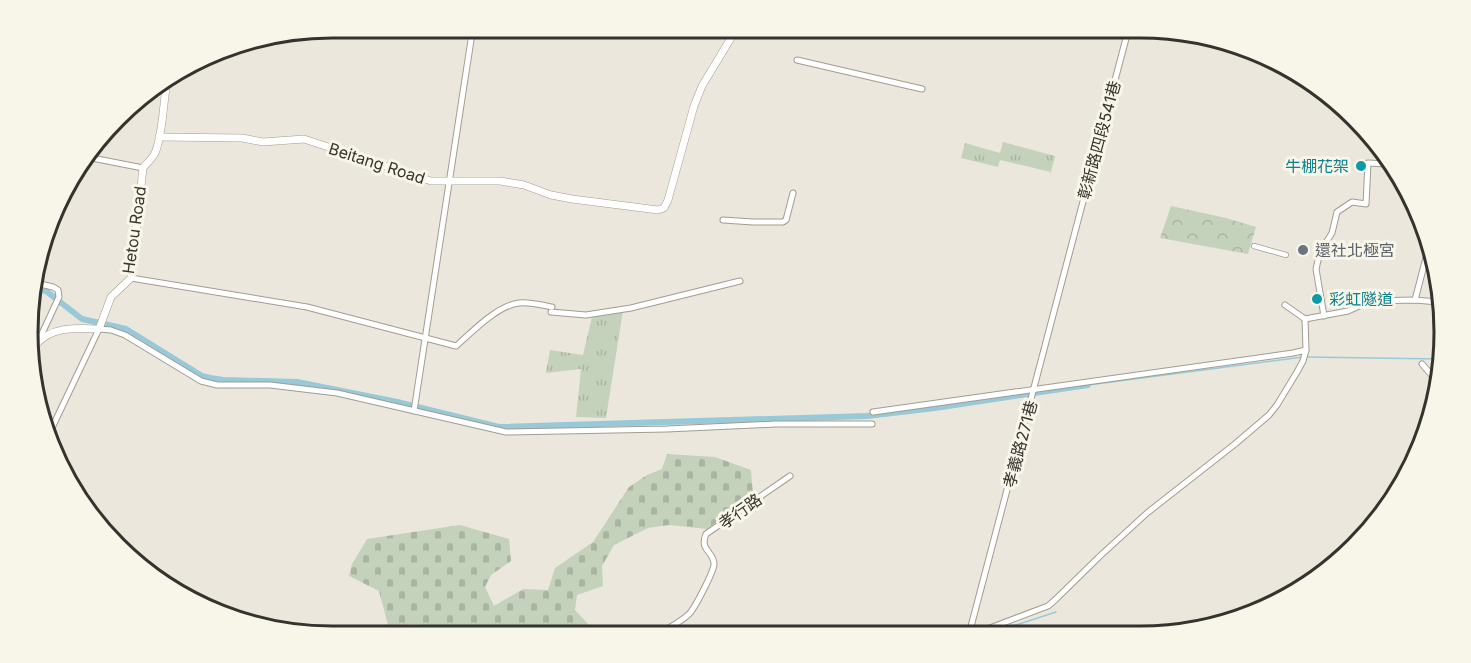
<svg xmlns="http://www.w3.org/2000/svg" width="1471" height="663" font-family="Inter,'Noto Sans TC',sans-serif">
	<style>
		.grass { fill: url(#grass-tufts) }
		.forest { fill: url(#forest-crowns) }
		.cemetery { fill: url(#cemetery-stones) }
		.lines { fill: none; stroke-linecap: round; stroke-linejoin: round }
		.stream { stroke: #98c9d8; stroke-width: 1.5 }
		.canal { stroke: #98c9d8; stroke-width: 6 }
		.pedestrian-casing { stroke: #a09d92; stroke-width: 6 }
		.minor-casing { stroke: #a09d92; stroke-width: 7 }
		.tertiary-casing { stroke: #a09d92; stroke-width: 8 }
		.pedestrian { stroke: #fff; stroke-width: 4.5 }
		.minor { stroke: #fff; stroke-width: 5 }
		.tertiary { stroke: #fff; stroke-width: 7 }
		.culture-dot { fill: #0f9aa8; stroke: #f8f5e9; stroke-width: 2 }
		.worship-dot { fill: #6b7280; stroke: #f8f5e9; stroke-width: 2 }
		.labels { text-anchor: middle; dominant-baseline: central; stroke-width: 6; stroke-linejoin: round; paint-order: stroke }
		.street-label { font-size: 16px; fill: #34332e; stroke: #f8f5e9 }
		.culture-label { font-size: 16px; fill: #0d838f; stroke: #f8f5e9; text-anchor: end }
		.worship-label { font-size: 16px; fill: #5b616d; stroke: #f8f5e9; text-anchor: start }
		.rim { fill: none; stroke: #34332e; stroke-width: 3 }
	</style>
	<defs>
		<pattern id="grass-tufts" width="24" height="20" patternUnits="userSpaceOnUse" patternTransform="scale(1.5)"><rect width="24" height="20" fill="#c4d2bc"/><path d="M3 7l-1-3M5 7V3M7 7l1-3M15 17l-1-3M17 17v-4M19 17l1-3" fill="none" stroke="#a9b5a2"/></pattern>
		<pattern id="forest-crowns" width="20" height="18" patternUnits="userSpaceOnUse" patternTransform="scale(1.5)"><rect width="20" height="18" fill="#c4d2bc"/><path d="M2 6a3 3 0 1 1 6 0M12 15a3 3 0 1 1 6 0" fill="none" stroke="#a9b5a2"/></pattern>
		<pattern id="cemetery-stones" width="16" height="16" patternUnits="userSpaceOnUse" patternTransform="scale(1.5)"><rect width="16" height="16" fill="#c4d2bc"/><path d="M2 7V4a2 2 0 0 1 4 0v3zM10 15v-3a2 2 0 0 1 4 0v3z" fill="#a9b5a2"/></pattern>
	</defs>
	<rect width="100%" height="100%" fill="#ebe7dc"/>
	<g class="grass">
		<polygon points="1003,142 1055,156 1051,172 1000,160 998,167 961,158 965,143 1000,153"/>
		<polygon points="623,310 606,418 576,417 581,369 546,373 550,350 583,355 592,317"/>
	</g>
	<polygon class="forest" points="1171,206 1226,218 1256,227 1248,254 1160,238"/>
	<polygon class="cemetery" points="667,454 715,457 751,470 753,495 707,529 669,525 648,528 614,545 602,566 603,586 577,595 575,610 588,624 588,635 428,636 429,631 418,624 388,625 379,591 349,576 352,564 367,539 460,525 509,539 511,561 491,575 485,587 494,606 523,589 548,590 555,568 593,542 629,487 647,475 662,469"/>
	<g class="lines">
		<g class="stream">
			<polyline points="1307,357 1439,359"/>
			<polyline points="1088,385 1303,357"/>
			<polyline points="988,634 1056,612"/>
		</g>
		<polyline class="canal" points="32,289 46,291 82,319 126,329 202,376 210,378 223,380 297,382 397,402 499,427 867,416 935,408 1088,385"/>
		<g class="pedestrian-casing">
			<polyline id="pedestrian" points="1254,246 1286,255"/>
		</g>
		<g class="minor-casing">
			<g id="minor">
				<polyline points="797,60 922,89"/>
				<polyline points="87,157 143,168"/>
				<polyline points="723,220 753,222 783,222 786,220 793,193"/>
				<path d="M 131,278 L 307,307 L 456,346 C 472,332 498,305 519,303 C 529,302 542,305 552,307"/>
				<polyline points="32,282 53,287 58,290 59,297 39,340"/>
				<polyline points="1415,300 1428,250"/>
				<polyline points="1285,305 1305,319 1306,350"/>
				<polyline points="551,312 586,315 631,308 740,281"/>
				<polyline points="1324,316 1316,269 1320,252 1332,233 1337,212 1352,202 1366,204 1368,163 1387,164"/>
				<polyline points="1305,319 1348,311 1370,301 1415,300 1438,302"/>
				<polyline points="1422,364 1435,379"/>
				<polyline points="414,411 473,27"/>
				<polyline points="873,412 1293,353 1306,350 1303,361 1297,372 1277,405 1269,415 1235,444 1147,513 1100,556 1055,600 1048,606 974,634"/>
				<polyline points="50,432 99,329 111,330 125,335 201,381 217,385 270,385 337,393 506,432 667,429 776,424 872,424"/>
				<polyline points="969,634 1129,27"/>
				<path d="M 657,635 C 667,628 680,623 689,614 C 695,608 714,571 714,564 C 714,551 699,551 706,534 L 790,476"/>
			</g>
		</g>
		<g class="tertiary-casing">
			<g id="tertiary">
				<polyline points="159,137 242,138 263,142 304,139 431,181 500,181 524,185 551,195 572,199 658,210 664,208 668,200 694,106 702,86 731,38 734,27"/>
				<path d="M 30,358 C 32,354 34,349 36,345 C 50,326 78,328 99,329 L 111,297 L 131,278 L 143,168 C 147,163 152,159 155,153 C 163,134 163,103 167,82"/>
			</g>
		</g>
		<use href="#pedestrian" class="pedestrian"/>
		<use href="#minor" class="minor"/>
		<use href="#tertiary" class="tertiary"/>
	</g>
	<g class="culture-dot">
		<circle cx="1361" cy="166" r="6"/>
		<circle cx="1317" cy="299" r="6"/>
	</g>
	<circle class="worship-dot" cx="1303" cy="250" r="6"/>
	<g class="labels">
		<g class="street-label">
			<text transform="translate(1099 140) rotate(-75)">彰新路四段541巷</text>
			<text transform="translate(377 163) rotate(18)">Beitang Road</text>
			<text transform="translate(134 230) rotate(-82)">Hetou Road</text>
			<text transform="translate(1020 444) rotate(-75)">孝義路271巷</text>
			<text transform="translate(740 511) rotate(-35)">孝行路</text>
		</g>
		<g class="culture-label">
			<text x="1349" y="166">牛棚花架</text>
			<text x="1329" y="299" text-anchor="start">彩虹隧道</text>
		</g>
		<g class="worship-label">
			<text x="1315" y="250">還社北極宮</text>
		</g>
	</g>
	<path d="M0 0H1471V663H0ZM332 38H1140A294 294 0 0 1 1434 332V332A294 294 0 0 1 1140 626H332A294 294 0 0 1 38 332V332A294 294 0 0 1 332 38Z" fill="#f8f5e9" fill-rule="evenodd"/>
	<path class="rim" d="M332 38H1140A294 294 0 0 1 1434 332V332A294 294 0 0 1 1140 626H332A294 294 0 0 1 38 332V332A294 294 0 0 1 332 38Z"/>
</svg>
